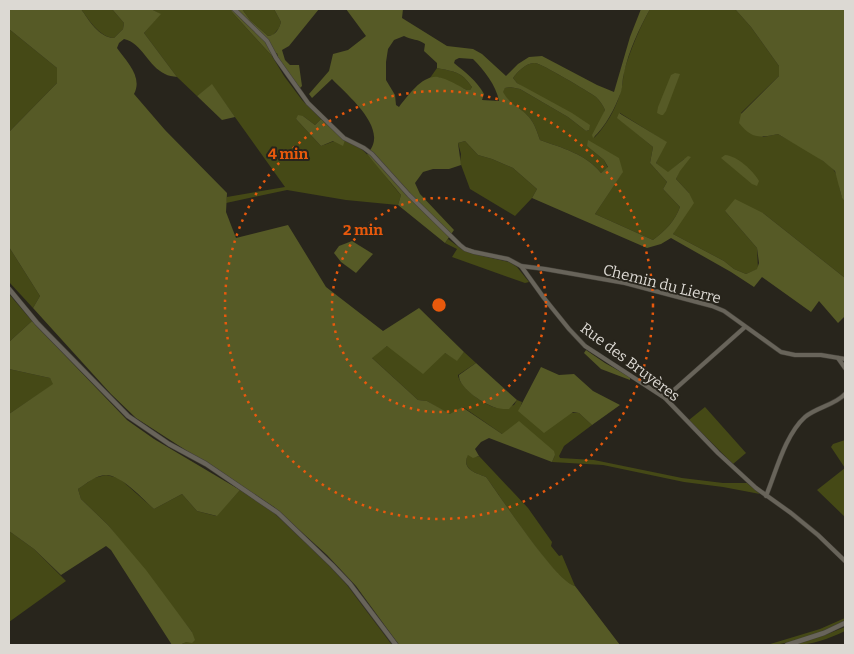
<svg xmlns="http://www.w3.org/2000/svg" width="854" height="654" font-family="Bitter,serif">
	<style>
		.green { fill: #454916 }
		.forest { fill: #565a26; fill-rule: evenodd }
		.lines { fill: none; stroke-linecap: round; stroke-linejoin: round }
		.minor-casing { stroke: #423f37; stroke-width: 5 }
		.tertiary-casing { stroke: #423f37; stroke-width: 5.5 }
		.minor { stroke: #68645a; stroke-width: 4 }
		.tertiary { stroke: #68645a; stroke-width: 4.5 }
		.ring { fill: none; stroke: #e8590c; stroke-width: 2.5; stroke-dasharray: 2.5 5 }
		.labels { text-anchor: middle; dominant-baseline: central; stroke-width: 4; stroke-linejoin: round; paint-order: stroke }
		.street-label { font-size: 15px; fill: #dcd9d3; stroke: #28251c }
		.centre { fill: #e8590c; stroke: #28251c; stroke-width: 2.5 }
		.ring-label { font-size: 15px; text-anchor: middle; font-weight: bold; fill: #e8590c; stroke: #28251c; stroke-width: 4; stroke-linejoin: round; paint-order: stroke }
	</style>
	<rect width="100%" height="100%" fill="#28251c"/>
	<g class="green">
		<path d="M 81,9 L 112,9 L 124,23 L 123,29 L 114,38 C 99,37 89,20 81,9 Z"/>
		<path d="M 151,9 L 232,9 L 231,11 L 272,56 L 284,76 L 302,100 L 321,119 L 315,125 L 303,116 L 296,119 L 321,146 C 328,144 336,139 344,140 C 366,144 387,180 401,195 L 398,205 L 346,200 L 287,190 L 226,203 L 227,197 L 285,187 L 212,85 L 197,96 L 177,77 L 144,33 L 160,14 Z"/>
		<polygon points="242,9 274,9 281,22 279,28 273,35 268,36 250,20"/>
		<path d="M 650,9 L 735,9 L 751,27 L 779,66 L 779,76 L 741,113 L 763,137 L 778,134 C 790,141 829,161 835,172 C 841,181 838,194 845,202 L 845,278 L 763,213 L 725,211 L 757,248 L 758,269 L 746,274 L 734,269 L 724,261 L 673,234 L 689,193 L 676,179 L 684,159 L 668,173 L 656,163 L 666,142 L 620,113 L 618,118 L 653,147 L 650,163 L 667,182 L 663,189 L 680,207 C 675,221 665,231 653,240 L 595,214 L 622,173 L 587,146 L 604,160 L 608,168 L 601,173 C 586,154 562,148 540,140 C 537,132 535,124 529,117 C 520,107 511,106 502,92 L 505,88 L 510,87 L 520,89 L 568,117 L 586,131 L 589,130 L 517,83 L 513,78 C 517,72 527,62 535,63 C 541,63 589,92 596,97 C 599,100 603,105 605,110 L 594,138 C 606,126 617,107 621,90 C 623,84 623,77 624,71 C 631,49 639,29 650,9 Z"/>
		<polygon points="9,29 57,68 57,83 9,132"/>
		<path d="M 437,68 C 455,72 461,71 472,87 L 470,90 L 467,90 L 438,77 L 430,78 Z"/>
		<polygon points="465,141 478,155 492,159 513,168 537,189 532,198 515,216 470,189 460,162 461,154 458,143"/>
		<polygon points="448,239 460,248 470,253 509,262 517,267 529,282 525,283 452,257 457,249 445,243"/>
		<polygon points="9,247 40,296 33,308 9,282"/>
		<polygon points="9,294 32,321 9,342"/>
		<path d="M 387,346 L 445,353 L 457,360 L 464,352 L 476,363 L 458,375 C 459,387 486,407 498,408 C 503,408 509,406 514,405 L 517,400 L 522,402 L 519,411 L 579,413 L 592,425 L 564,446 L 559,456 L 560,458 L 594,460 L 682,478 L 723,483 L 747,483 L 760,494 L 723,487 L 684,482 L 603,465 L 552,462 L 555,455 L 502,434 L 463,407 L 450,415 L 427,401 L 418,400 L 371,357 Z"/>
		<polygon points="9,369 50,378 54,384 9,414"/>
		<polygon points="705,407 746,453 733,464 689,420"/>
		<polygon points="845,440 845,517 817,490 845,468 831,447 833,444"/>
		<path d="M 468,454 L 477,457 L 479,456 L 528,508 L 552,542 L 551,546 L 559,556 L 562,555 L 575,586 C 556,583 501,497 486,477 C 475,473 461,469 468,454 Z"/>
		<polygon points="106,475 119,478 154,509 182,494 197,511 216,516 240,490 273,512 326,562 347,585 392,645 181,645 185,642 192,632 108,525 81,499 78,489 94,478"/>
		<polygon points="9,531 34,549 66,581 9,622"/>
		<path d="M 845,618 L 845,622 C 823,632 791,645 767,645 L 820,629 Z"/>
		<path d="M 845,627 L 845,631 C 828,639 812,645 793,645 L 825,635 Z"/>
	</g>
	<g class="forest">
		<path d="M 9,9 L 81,9 C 89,20 98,37 114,38 L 123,29 L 124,23 L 112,9 L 151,9 L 161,14 L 144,33 L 177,77 C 173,76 168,76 165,74 C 148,66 142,43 124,39 L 119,43 L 117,48 C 127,62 143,77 134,94 L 165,130 L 227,193 L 226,212 L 236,238 L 288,225 L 326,287 L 383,331 L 419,308 L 464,352 L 457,361 L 445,353 L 423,374 L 387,346 L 372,358 L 418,400 L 427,401 L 450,414 L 462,407 L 502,434 L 519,421 L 554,451 L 555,455 L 552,462 L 489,438 L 481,442 L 475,449 L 479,456 L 473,458 L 468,455 C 461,469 475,473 486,477 C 501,497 556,582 575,586 L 620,645 L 399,645 L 356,586 L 327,555 L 274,507 L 136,418 L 111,394 L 33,308 L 40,296 L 9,247 L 9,132 L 57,83 L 57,68 L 9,29 Z"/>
		<path d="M 232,9 L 242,9 L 250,20 L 268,36 C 276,35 279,29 281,22 L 274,9 L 319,9 L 289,46 L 282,50 L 285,60 L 290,65 L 299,65 L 302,86 L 300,88 L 280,64 L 277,53 L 272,56 L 231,11 Z"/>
		<path d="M 346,9 L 403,9 L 402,18 L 447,46 L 473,49 L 482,54 L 506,76 L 518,64 L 529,57 L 542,56 L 597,85 L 614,92 L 630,37 L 641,9 L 650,9 C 639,29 629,50 624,73 C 622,79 623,86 621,92 C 615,108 606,126 593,138 L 592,135 L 605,110 C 603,105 600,101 596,97 C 589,92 541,63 535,63 C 527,62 517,72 513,78 L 517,83 L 572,113 L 590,125 L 589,130 L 586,131 L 568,117 L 520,89 L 510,87 L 505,88 L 503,92 C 511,106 520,107 529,117 C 535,124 537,132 540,140 C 562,148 586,154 601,173 L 608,167 L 604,160 L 587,146 L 588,140 L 619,158 L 623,172 L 595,214 L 653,240 C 665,231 675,221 680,207 L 663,189 L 667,182 L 650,163 L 653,147 L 617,118 L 619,113 L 667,142 L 656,163 L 668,172 L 688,156 L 691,157 L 680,171 L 676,179 L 689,193 L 694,203 L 673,234 L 724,261 L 734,269 L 746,274 L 757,269 L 759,263 L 757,248 L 725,211 L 735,199 L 763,213 L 845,278 L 845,316 L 838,323 L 819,301 L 811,312 L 762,277 L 754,287 L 731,272 L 671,238 L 661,244 L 647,248 L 532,198 L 537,189 L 513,168 L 492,159 L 478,155 L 465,141 L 458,143 L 461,165 L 449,169 L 433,169 L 423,172 L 415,183 L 420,194 L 454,230 L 445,243 L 398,205 L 401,195 L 367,154 C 391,130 348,96 332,79 L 312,98 L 309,94 L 329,71 L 333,54 L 348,50 L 366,36 ZM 404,36 C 411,40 419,39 425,44 L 424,51 L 437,63 L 437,68 C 455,72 461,71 472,87 L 470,90 L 467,90 C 459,86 448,79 438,77 C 422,75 408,96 399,107 L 396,105 L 395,95 L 386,80 L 386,62 L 388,49 L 394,40 ZM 459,58 L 473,59 C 484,70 496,85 499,101 L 482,100 L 484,94 C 477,81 465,72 454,63 L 455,60 Z"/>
		<path d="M 735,9 L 845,9 L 845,202 L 842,198 L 835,171 L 823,161 L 778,134 C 759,138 752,139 739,123 L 741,114 L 779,76 L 779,66 L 751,27 Z"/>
		<polygon points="675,73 680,74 666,111 663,115 661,115 657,113 658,107 671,75"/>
		<polygon points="212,84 235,117 222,120 197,96"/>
		<polygon points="298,115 303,116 315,125 321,119 345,140 343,146 333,141 321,146 296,119"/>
		<path d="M 725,155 C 738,156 753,171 759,181 L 757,186 L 752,184 L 721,158 Z"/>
		<polygon points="352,241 373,254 356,273 341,262 334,253 339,246"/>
		<path d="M 32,321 L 127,420 L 154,439 L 240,490 L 217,516 L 197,511 L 182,494 L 154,509 C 143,499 121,475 106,475 C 96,475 86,484 78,489 L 81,499 L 108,525 L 146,570 L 192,632 L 195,640 L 192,643 L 186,642 L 180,645 L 172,645 L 111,550 L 106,546 L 61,575 L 34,549 L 9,531 L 9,414 L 53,384 L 50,378 L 9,369 L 9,342 Z"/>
		<polygon points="586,350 605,363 630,377 630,380 601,369 584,353"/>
		<path d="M 476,363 L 517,400 L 509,409 C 505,409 501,409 497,408 C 485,405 458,388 459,375 Z"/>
		<polygon points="541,367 559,375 574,374 593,391 620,405 592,425 579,413 573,412 544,433 518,411"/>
	</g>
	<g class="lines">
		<g class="minor-casing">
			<g id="minor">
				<polyline points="234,9 267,41 276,58 308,103 344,138 364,148 372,154 409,195 460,245 465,249 474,252 508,259 521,266 544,298 569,329 585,346 665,398 718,453 756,488 791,513 818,535 845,561"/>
				<polyline points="521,266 545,269 625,283 712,306 724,311 781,352 795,355 821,355 845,359"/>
				<polyline points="838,358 845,368"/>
				<polyline points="665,398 745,327"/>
				<path d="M 766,496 C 776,472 785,435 805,417 C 817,407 835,405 845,394"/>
			</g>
		</g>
		<g class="tertiary-casing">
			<g id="tertiary">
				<polyline points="9,289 37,323 128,416 169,444 206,464 278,513 332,565 350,584 396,645"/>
				<polyline points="787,645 824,633 845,623"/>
			</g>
		</g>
		<use href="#minor" class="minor"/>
		<use href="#tertiary" class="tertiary"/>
	</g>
	<g class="ring">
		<circle cx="439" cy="305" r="107"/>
		<circle cx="439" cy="305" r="214"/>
	</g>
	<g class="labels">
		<g class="street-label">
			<text transform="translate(662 284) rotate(14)">Chemin du Lierre</text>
			<text transform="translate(630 362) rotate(37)">Rue des Bruyères</text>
		</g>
	</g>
	<circle cx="439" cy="305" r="8" class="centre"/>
	<g class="ring-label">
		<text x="288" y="159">4 min</text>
		<text x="363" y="235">2 min</text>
	</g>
	<rect width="854" height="654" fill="none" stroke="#dcd9d3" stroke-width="20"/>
</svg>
